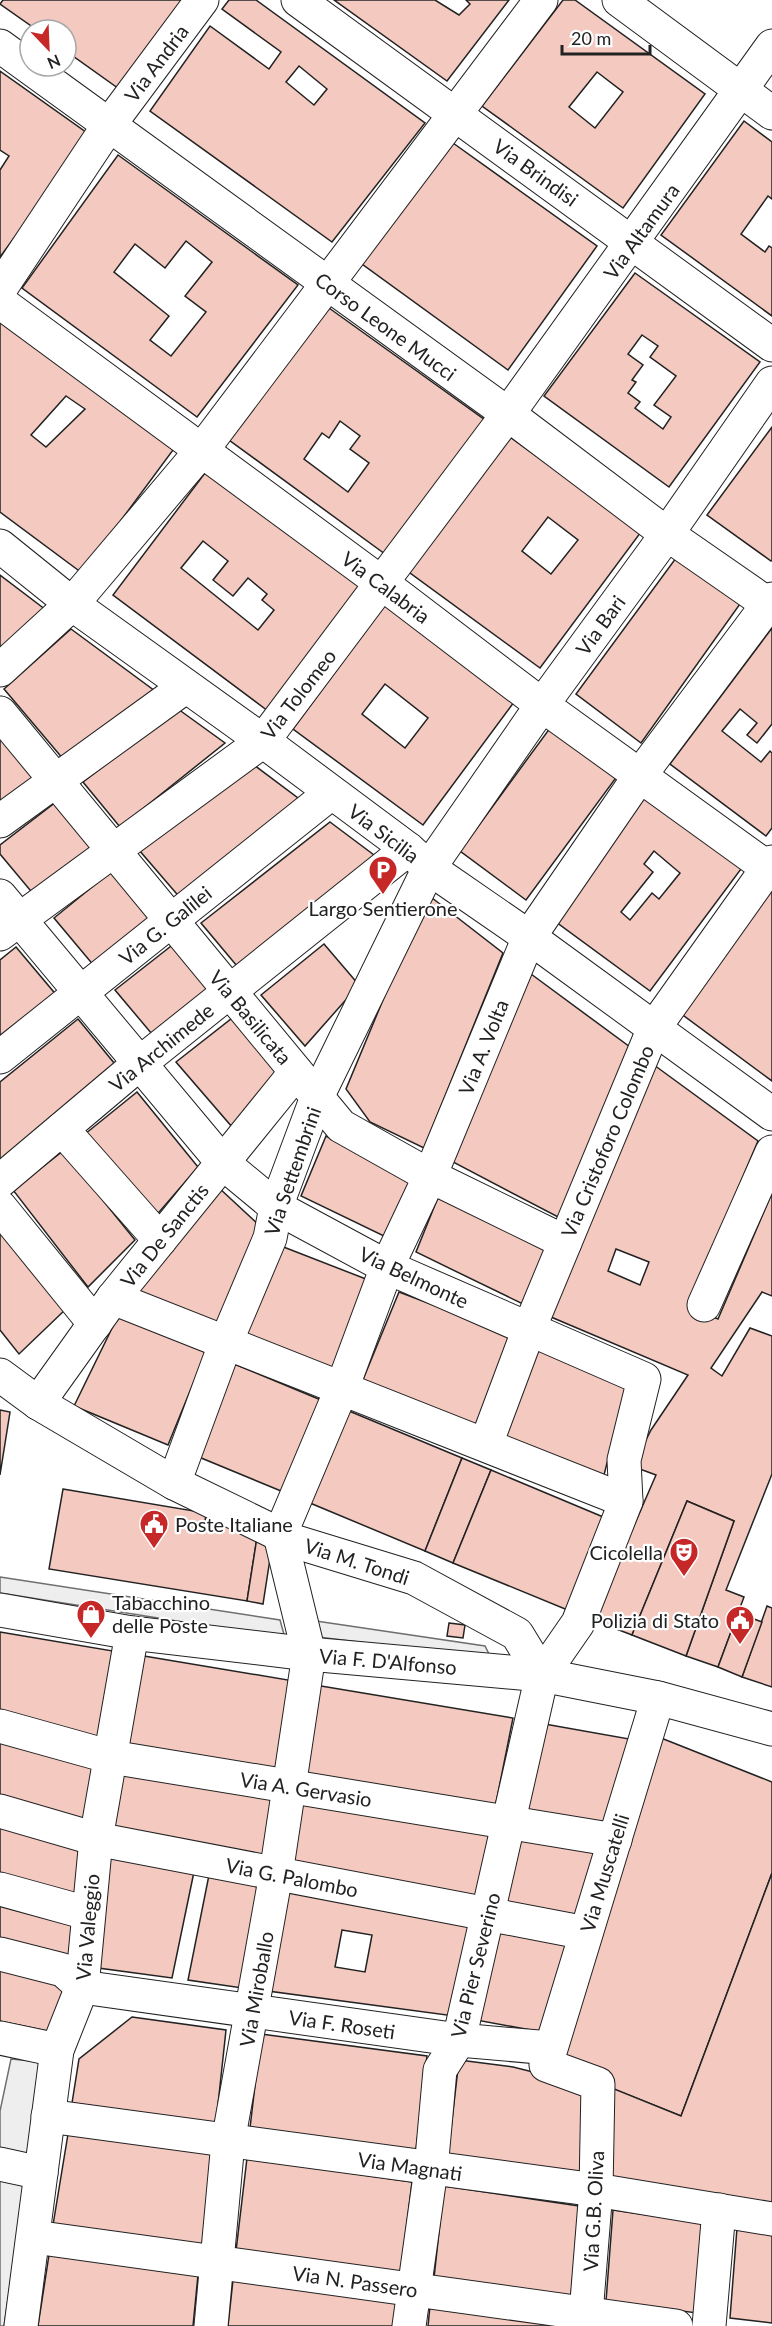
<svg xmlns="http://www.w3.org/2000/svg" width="772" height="2326" font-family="Lato,sans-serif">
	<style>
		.green { fill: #eee; stroke: #6f6f6f; stroke-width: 1.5 }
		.building { fill: #f3c9c0; stroke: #222; stroke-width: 1.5; fill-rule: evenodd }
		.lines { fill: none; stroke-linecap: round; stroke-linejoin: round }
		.minor-casing { stroke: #222; stroke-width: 35 }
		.minor { stroke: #fff; stroke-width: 33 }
		.labels { text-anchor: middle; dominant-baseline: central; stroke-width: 4.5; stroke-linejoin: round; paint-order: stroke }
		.street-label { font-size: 20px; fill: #222; stroke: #fff }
		.poi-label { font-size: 20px; fill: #222; stroke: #fff; text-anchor: start }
	</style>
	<rect width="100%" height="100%" fill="#fff"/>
	<g class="green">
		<polygon points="0,1577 280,1620 285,1638 0,1593"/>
		<polygon points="316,1621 485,1646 491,1658 318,1637"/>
		<polygon points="11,2059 43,2062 4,2326 0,2326 0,2111"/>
	</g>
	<g class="building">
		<polygon points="3,0 188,0 122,91 66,51 66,30 37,30 0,4"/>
		<path d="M 229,0 L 256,0 L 425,123 L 332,242 L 150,111 L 210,26 L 269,69 L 281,52 L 222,9 ZM 299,66 L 327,89 L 314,105 L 286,82 Z"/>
		<polygon points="334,0 435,0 459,15 470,4 466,0 509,0 447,81"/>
		<path d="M 563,0 L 575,0 L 705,94 L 623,208 L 482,106 ZM 597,72 L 623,92 L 595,128 L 569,107 Z"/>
		<polygon points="0,71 90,135 0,257 0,170 9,156 0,150"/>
		<polygon points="744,121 772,142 772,199 768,196 741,234 765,252 769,246 772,248 772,316 661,235"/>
		<polygon points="453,143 597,246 508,370 362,264"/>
		<path d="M 118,155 L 298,285 L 197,417 L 22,288 ZM 186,241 L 212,262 L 185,296 L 206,312 L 171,356 L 150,340 L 169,316 L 114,272 L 135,244 L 165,268 Z"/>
		<path d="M 635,273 L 760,362 L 669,487 L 544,396 ZM 642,335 L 658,346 L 650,357 L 676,376 L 654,405 L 671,417 L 663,429 L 635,408 L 640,402 L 628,393 L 636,382 L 632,380 L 643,365 L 628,354 Z"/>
		<path d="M 329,308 L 485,420 L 385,554 L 229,440 ZM 340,421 L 360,436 L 350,449 L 369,463 L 348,492 L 304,459 L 322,433 L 329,438 Z"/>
		<path d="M 0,318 L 176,446 L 82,573 L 0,512 ZM 66,396 L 85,409 L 46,447 L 31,435 Z"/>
		<polygon points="772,427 772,560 771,561 707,515"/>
		<path d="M 506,434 L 641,532 L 540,668 L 406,570 ZM 548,517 L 578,540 L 551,574 L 522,551 Z"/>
		<path d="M 208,469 L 363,584 L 268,711 L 113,595 ZM 203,541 L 228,561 L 213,580 L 233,596 L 248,578 L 267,594 L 262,600 L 274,610 L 258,630 L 181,568 Z"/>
		<polygon points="676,558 740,604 641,743 576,694"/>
		<polygon points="0,575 46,610 0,651"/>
		<path d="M 387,602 L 517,698 L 423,825 L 293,729 ZM 385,684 L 428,718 L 405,748 L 362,714 Z"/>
		<polygon points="772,628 772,724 757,743 747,735 757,723 740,709 722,731 761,762 770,751 772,753 772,828 766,836 670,764"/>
		<polygon points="71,629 155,691 64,760 4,689"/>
		<polygon points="178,709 225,743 120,827 83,782"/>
		<polygon points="553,724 618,775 526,900 460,851"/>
		<polygon points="0,736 37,780 0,808"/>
		<polygon points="250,762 306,804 182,900 139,850"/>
		<path d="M 647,794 L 744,865 L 650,991 L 552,919 ZM 654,851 L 680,873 L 659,899 L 652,893 L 630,920 L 621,912 L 653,872 L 644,864 Z"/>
		<polygon points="56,802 94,848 35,896 0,854 0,845"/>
		<polygon points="330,822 382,861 242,972 201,923"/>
		<polygon points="113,870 156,920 95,967 54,918"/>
		<polygon points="772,889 772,1081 680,1013"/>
		<polygon points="427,894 503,953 424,1148 370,1122 346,1089"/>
		<polygon points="175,943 216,992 157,1040 115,990"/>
		<polygon points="324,944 359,985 305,1046 261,995"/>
		<polygon points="16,947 58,997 0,1042 0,960"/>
		<polygon points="531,974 630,1047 560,1218 453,1162"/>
		<polygon points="236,1015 283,1071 233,1128 176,1062"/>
		<polygon points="78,1019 119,1069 0,1162 0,1082"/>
		<path d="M 654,1065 L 758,1141 L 688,1306 L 718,1319 L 772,1193 L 772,1296 L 762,1292 L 711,1368 L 722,1376 L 750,1328 L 772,1336 L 772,1474 L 726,1590 L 744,1597 L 718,1667 L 686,1656 L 734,1521 L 687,1501 L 632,1635 L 593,1620 L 656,1475 L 637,1468 L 638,1456 L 651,1430 L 688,1375 L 551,1317 ZM 616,1249 L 649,1262 L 640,1285 L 608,1271 Z"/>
		<polygon points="137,1092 198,1167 154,1218 85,1134"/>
		<polygon points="326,1136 411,1180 388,1238 301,1196"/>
		<polygon points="63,1151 135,1240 88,1287 13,1190"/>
		<polygon points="218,1187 259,1225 218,1324 136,1291"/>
		<polygon points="439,1195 547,1251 525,1305 416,1252"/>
		<polygon points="0,1221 67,1308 19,1354 0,1330"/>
		<polygon points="281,1246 371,1281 334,1371 244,1334"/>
		<polygon points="399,1292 512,1335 475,1428 362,1382"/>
		<polygon points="118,1316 206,1352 168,1445 74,1406"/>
		<polygon points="539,1346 627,1384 603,1479 501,1438"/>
		<polygon points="232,1363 321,1400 281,1491 194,1455"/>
		<polygon points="0,1410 10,1412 0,1475"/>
		<polygon points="349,1411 462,1458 425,1551 310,1503"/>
		<polygon points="462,1458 491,1470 453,1563 425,1551"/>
		<polygon points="491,1470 608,1519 570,1611 453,1563"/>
		<polygon points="63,1489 206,1513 205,1522 258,1531 247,1601 49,1569"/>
		<polygon points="687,1501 734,1521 686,1656 632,1635"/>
		<polygon points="258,1531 274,1533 263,1604 247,1601"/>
		<polygon points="767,1606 772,1608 772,1687 742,1677"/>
		<polygon points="738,1613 762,1622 742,1677 718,1667"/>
		<polygon points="449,1623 465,1625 463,1638 447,1636"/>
		<polygon points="0,1632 119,1652 103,1743 0,1712"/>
		<polygon points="138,1655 294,1681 280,1775 122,1749"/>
		<polygon points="315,1685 513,1718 495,1808 300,1778"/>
		<polygon points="539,1723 635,1740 613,1830 520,1813"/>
		<polygon points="656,1736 772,1782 772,1873 681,2116 553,2065"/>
		<polygon points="0,1738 99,1767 89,1831 0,1804"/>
		<polygon points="118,1769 277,1794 267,1863 109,1834"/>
		<polygon points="298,1797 491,1828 477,1901 287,1867"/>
		<polygon points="0,1818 87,1843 77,1903 0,1880"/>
		<polygon points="516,1832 603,1846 581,1921 500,1906"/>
		<polygon points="107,1850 195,1867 172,1978 91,1967"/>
		<polygon points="210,1870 264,1881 249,1989 188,1980"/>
		<polygon points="772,1873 772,2211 606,2185 607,2086 681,2116"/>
		<path d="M 284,1885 L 473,1921 L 454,2016 L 268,1991 ZM 342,1930 L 372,1935 L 365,1972 L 335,1967 Z"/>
		<polygon points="0,1899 75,1921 69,1959 0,1944"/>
		<polygon points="496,1926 575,1942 547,2033 476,2020"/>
		<polygon points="0,1963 66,1978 58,2033 0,2021"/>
		<polygon points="132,2017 226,2030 216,2123 72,2103 79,2059"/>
		<polygon points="261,2034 427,2056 416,2150 250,2128"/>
		<polygon points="459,2060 513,2067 589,2086 581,2174 448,2155"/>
		<polygon points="68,2134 212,2154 202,2246 53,2225"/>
		<polygon points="247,2158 412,2182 401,2273 236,2251"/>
		<polygon points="444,2186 579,2206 571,2296 434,2278"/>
		<polygon points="613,2210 704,2223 697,2313 606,2301"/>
		<polygon points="737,2228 772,2233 772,2323 730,2318"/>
		<polygon points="49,2255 198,2275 193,2326 38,2326"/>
		<polygon points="233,2280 398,2302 395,2326 228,2326"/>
		<polygon points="430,2306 568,2326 428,2326"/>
	</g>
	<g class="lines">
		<g class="minor-casing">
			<g id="minor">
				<polyline points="298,0 772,345"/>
				<polyline points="619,0 772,113"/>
				<polyline points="0,46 508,414 667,534 772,607"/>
				<polyline points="0,289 109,125 202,0"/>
				<polyline points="0,302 383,584 542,705 772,871"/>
				<polyline points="0,546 72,604 263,741 408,849 429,868 529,937 772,1114"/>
				<polyline points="0,670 72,604 202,450 541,0"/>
				<polyline points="0,713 341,1126 430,1176 565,1242"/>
				<polyline points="0,821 185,687"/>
				<polyline points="0,896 223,1163 276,1207 387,1267 644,1379 624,1460 626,1501 578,1623 542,1675 459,2040 440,2070 431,2169 409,2326"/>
				<polyline points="0,934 263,741 508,414 772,46"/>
				<polyline points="0,1057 331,793"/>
				<polyline points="62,1129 160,1240"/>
				<polyline points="0,1181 140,1063 408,849"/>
				<polyline points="0,1207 95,1324"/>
				<polyline points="113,1298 626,1501"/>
				<polyline points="704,1305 772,1152"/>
				<polyline points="0,1375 38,1403 174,1483 293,1541 414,1578 517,1634 542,1675"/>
				<polyline points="38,1403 113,1298 296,1072"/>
				<polyline points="486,1444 529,1329 654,1028 772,862"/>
				<polyline points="174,1483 226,1342 270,1238 276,1207 317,1097 429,868 542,705 667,534 772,383"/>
				<polyline points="0,1610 132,1633 309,1654 542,1675 658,1698 772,1729"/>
				<polyline points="0,1726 111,1757 615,1840"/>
				<polyline points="0,1811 96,1839 586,1933"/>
				<polyline points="0,1889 87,1913"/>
				<polyline points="0,1954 63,1970 82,1987 459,2040 550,2048"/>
				<polyline points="0,2038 57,2050"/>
				<polyline points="48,2116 596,2190 772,2219"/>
				<polyline points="0,2164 41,2173"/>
				<polyline points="34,2237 676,2326"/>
				<polyline points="21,2326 57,2050 82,1987 96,1839 132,1633"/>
				<polyline points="211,2326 228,2142 276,1874 309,1654 280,1535 342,1388 387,1267 430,1176 529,937 641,774 772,599"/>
				<polyline points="585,2326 596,2190 598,2084 546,2065 658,1698"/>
				<polyline points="709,2326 719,2210"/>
			</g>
		</g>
		<use href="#minor" class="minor"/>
	</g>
	<defs>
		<g id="parking-pin" transform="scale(1.5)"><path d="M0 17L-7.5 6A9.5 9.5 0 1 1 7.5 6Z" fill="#c62828" stroke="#fff"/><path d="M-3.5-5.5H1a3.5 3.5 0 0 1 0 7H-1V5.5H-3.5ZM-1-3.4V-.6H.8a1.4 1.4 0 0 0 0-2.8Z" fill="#fff"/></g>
		<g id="civic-pin" transform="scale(1.5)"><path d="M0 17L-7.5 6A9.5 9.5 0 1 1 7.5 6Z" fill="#c62828" stroke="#fff"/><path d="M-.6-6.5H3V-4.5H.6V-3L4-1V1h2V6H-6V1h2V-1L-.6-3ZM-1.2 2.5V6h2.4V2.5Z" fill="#fff"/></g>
		<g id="theatre-pin" transform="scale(1.5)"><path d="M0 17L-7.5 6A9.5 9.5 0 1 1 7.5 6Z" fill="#c62828" stroke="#fff"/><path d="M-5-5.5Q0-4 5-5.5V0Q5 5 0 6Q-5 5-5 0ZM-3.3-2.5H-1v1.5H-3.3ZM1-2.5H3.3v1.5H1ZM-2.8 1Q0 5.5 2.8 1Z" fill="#fff"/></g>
		<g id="shop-pin" transform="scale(1.5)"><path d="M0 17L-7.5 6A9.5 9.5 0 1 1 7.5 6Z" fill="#c62828" stroke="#fff"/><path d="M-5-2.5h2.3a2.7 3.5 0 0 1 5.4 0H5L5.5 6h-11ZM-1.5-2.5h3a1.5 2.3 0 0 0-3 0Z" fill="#fff"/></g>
	</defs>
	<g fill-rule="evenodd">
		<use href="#parking-pin" x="383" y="870"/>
		<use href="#civic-pin" x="154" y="1524"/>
		<use href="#theatre-pin" x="684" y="1552"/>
		<use href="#shop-pin" x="91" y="1614"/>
		<use href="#civic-pin" x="740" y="1620"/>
	</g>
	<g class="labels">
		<g class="street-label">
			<text transform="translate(156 63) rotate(-53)">Via Andria</text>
			<text transform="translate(536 172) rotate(36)">Via Brindisi</text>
			<text transform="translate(641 231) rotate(-54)">Via Altamura</text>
			<text transform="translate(386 326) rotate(36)">Corso Leone Mucci</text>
			<text transform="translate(386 587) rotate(37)">Via Calabria</text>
			<text transform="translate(600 625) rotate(-54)">Via Bari</text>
			<text transform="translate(298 694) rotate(-52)">Via Tolomeo</text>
			<text transform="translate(384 833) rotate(37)">Via Sicilia</text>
			<text transform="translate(165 925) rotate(-39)">Via G. Galilei</text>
			<text transform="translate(251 1017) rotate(50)">Via Basilicata</text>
			<text transform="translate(161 1047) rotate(-39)">Via Archimede</text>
			<text transform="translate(483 1047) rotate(-68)">Via A. Volta</text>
			<text transform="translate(607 1141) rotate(-67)">Via Cristoforo Colombo</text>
			<text transform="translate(292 1171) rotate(-71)">Via Settembrini</text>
			<text transform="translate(164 1235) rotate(-51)">Via De Sanctis</text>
			<text transform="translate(414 1277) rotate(25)">Via Belmonte</text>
			<text transform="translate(357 1561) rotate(18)">Via M. Tondi</text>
			<text transform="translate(388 1661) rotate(5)">Via F. D'Alfonso</text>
			<text transform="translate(306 1789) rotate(9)">Via A. Gervasio</text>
			<text transform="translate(604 1873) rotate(-73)">Via Muscatelli</text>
			<text transform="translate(292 1877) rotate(11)">Via G. Palombo</text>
			<text transform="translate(87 1927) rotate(-85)">Via Valeggio</text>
			<text transform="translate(475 1965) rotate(-76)">Via Pier Severino</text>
			<text transform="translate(256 1989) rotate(-80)">Via Miroballo</text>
			<text transform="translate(342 2024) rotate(8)">Via F. Roseti</text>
			<text transform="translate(410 2166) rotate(8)">Via Magnati</text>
			<text transform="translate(593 2211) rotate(-87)">Via G.B. Oliva</text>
			<text transform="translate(355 2281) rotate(8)">Via N. Passero</text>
		</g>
		<g class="poi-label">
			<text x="383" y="908" text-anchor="middle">Largo Sentierone</text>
			<text x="175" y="1524">Poste Italiane</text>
			<text x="663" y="1552" text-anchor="end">Cicolella</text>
			<text x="112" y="1602">Tabacchino<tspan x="112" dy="23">delle Poste</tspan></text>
			<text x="719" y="1620" text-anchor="end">Polizia di Stato</text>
		</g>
	</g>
	<g transform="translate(48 48) rotate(157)"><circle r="28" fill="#ffffff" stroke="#a7a7a7" stroke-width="1.5"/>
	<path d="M0-4.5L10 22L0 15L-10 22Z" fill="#c62828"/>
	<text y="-9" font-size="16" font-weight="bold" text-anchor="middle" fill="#222222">N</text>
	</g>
	<path d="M562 45v9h88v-9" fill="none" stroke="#222222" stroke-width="3"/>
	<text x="571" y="45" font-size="18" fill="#222222" stroke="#ffffff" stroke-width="4.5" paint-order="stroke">20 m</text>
</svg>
